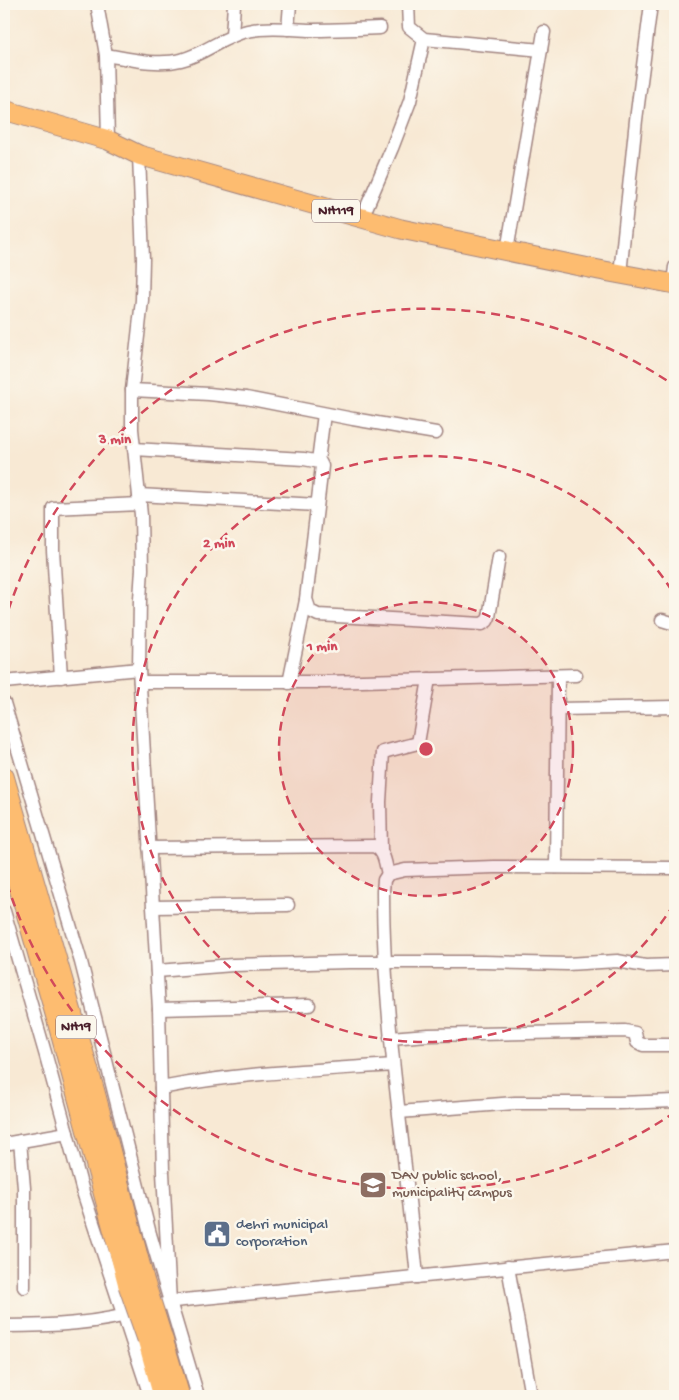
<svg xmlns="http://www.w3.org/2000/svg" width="679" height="1400" font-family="'Gochi Hand',sans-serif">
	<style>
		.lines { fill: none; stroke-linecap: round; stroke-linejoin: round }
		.minor-casing { stroke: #a18480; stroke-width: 15 }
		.highway-casing { stroke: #a18480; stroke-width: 21 }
		.minor { stroke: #fff; stroke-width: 12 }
		.highway { stroke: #fdbc70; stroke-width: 19 }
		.highway-bridge-casing { stroke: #a18480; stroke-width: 21; stroke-linecap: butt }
		.highway-bridge { stroke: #fdbc70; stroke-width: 19 }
		.ring { fill: none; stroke: #d1495b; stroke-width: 2.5; stroke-dasharray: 9 6 }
		.labels { text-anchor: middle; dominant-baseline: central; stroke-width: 5; stroke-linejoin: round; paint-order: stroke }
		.shield { fill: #fbf7ec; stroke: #7f6065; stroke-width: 1 }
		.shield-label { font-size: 14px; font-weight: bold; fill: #4a1f2b }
		.education-label { font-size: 15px; fill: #785e54; stroke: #fbf7ec; text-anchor: start }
		.service-label { font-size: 15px; fill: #4e5e75; stroke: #fbf7ec; text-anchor: start }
		.centre { fill: #d1495b; stroke: #fbf7ec; stroke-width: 2.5 }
		.ring-label { font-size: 15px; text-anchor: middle; font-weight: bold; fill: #d1495b; stroke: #fbf7ec; stroke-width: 5; stroke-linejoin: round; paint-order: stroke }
	</style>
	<rect width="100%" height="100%" fill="#fbf7ec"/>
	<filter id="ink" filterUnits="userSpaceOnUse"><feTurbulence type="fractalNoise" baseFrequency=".02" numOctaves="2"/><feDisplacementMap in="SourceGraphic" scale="10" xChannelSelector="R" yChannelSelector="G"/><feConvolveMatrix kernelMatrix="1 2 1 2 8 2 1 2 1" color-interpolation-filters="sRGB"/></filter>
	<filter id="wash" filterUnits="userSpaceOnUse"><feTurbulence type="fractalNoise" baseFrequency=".0096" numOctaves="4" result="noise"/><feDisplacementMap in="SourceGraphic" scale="20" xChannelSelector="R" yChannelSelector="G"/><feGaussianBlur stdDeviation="1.12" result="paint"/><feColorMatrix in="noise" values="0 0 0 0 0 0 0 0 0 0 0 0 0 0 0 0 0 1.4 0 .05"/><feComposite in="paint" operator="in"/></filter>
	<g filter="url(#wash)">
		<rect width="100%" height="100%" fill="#f8e9d4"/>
	</g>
	<g filter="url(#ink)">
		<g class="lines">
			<g class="minor-casing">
				<g id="minor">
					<polyline points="97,4 106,55 108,140"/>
					<polyline points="408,4 409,27 424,39 541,50"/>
					<polyline points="288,29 290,4"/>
					<polyline points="232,36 234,4"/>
					<path d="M 106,55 C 130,59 157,66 181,60 C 203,55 224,36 247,31 C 267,27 288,29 308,30 C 332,30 356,29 380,28"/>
					<polyline points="139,155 143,259 142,300 132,390 132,429 141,515 142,569 140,599 139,669 159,1009 163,1172 170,1302"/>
					<polyline points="362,218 392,148 410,101 424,39"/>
					<polyline points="507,251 544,32"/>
					<polyline points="620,274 636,120 651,4"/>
					<polyline points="673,283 675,267"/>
					<polyline points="132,390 209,394 246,398 353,419 436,433"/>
					<polyline points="134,449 304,459 320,462 322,466 306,599 310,611 318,615 482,624 487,621 489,617 499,557"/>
					<polyline points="318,461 324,414"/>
					<polyline points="139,495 317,505"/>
					<polyline points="662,620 675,624"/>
					<polyline points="61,677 53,550 53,508 140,504"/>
					<polyline points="4,682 139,669"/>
					<polyline points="140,682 326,682 576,675"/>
					<polyline points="289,683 306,600"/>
					<polyline points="4,703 81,962 150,1234 198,1396"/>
					<polyline points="558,709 675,707"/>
					<path d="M 149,848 L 374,846 C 385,851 385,863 388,874"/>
					<polyline points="381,850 380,802 383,752 418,743 429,679"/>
					<polyline points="556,867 558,676"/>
					<polyline points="153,907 288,905"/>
					<polyline points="4,911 46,1056 83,1192 150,1396"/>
					<polyline points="157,971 233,965 350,962 484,962 567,964 617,961 645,966 675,965"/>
					<polyline points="159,1009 309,1005"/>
					<polyline points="390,1038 428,1035 625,1031 635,1033 637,1042 643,1045 675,1045"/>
					<path d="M 161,1088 C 237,1073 316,1070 393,1065"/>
					<polyline points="399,1112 515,1103 619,1103 675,1101"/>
					<polyline points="20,1141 24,1188 24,1287"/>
					<polyline points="4,1144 67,1133"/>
					<polyline points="508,1267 531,1396"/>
					<path d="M 417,1277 C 405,1148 383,1020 383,891 L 384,880 L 388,874 L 405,870 L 494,867 L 675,868"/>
					<polyline points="164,1304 174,1301 675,1251"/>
					<path d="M 4,1326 C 51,1326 99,1324 145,1310"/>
				</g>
			</g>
			<g class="highway-casing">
				<g id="highway">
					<polyline points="4,110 108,140 139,155 401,229 599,270 675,284"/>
					<polyline points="4,776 95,1092 144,1279"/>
					<polyline points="4,836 57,1021 128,1285"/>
					<polyline points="147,1339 163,1396"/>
					<polyline points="163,1339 180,1396"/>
				</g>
			</g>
			<use href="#minor" class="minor"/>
			<use href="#highway" class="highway"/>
			<g class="highway-bridge-casing">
				<g id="highway-bridge">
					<polyline points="144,1279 163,1339"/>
					<polyline points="128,1285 147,1339"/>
				</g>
			</g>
			<use href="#highway-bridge" class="highway-bridge"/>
		</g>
	</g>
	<circle cx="426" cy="749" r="147" fill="#d1495b" fill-opacity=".12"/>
	<g class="ring">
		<circle cx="426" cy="749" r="147"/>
		<path d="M674 904A293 293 0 1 1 674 594"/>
		<path d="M675 1112A440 440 0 0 1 4 874M4 624A440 440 0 0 1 675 386"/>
	</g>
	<defs>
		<g id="school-square" transform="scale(1.4375)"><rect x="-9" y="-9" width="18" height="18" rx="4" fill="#8d6e63" stroke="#fbf7ec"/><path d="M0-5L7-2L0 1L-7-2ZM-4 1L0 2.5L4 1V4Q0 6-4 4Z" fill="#fff"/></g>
		<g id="civic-square" transform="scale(1.4375)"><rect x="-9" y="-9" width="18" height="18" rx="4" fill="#5c6f8a" stroke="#fbf7ec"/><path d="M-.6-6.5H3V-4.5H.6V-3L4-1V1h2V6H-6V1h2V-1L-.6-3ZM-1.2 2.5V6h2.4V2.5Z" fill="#fff"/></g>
	</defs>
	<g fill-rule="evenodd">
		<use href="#school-square" x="373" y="1185"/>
		<use href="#civic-square" x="217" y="1234"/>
	</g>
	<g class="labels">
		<g class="shield">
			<rect x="312" y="199.5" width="48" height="23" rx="4"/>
			<rect x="56" y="1015.5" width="40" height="23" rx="4"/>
		</g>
		<g class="shield-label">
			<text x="336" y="211">NH119</text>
			<text x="76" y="1027">NH19</text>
		</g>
		<g class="education-label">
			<text x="392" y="1176">DAV public school,<tspan x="392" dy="17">municipality campus</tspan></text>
		</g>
		<g class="service-label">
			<text x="236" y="1225">dehri municipal<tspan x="236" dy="17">corporation</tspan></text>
		</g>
	</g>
	<circle cx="426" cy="749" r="8" class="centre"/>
	<g class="ring-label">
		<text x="115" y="443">3 min</text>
		<text x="219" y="547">2 min</text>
		<text x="322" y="650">1 min</text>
	</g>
	<rect width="679" height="1400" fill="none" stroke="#fbf7ec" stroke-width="20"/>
</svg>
